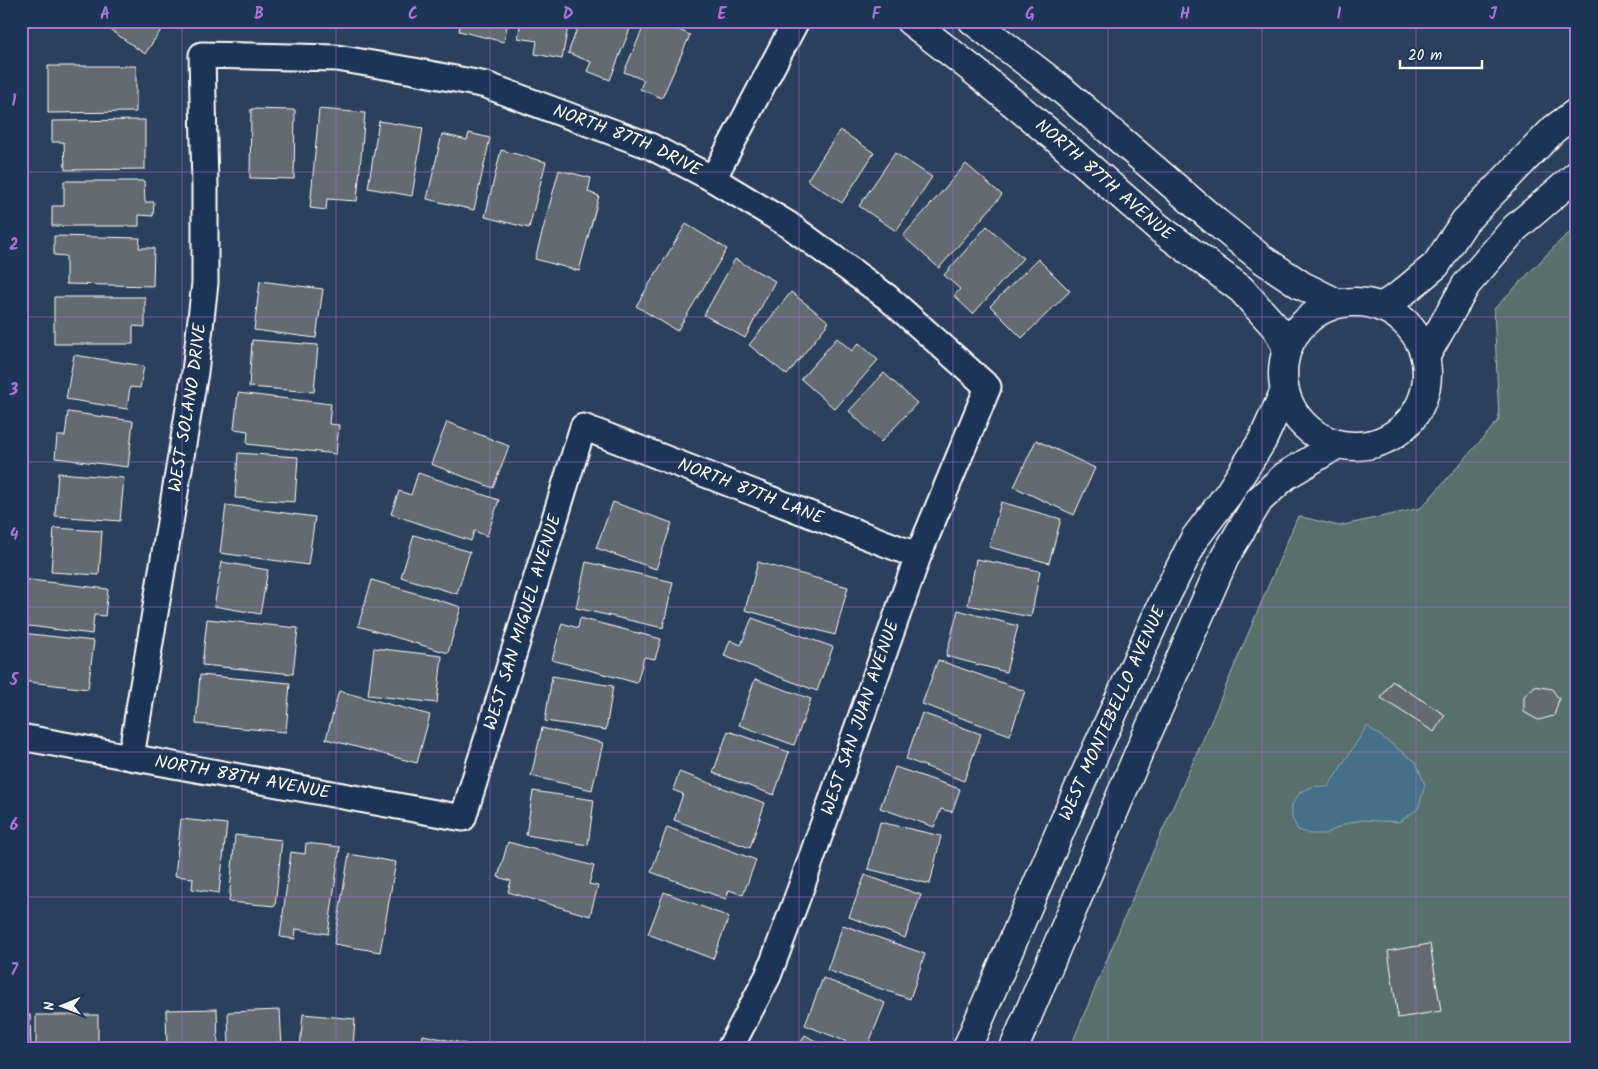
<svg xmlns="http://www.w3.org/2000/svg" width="1598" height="1069" font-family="Kalam,sans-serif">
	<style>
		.green { fill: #59706c; stroke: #acb8b6 }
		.water { fill: #447088; stroke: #8fa9b8 }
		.building { fill: #646b70; stroke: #fff }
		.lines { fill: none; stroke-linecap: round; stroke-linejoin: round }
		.minor-casing { stroke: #fff; stroke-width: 29 }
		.tertiary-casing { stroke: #fff; stroke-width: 31 }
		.minor { stroke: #1d3557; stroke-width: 25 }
		.tertiary { stroke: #1d3557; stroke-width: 28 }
		.grid { fill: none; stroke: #a976d5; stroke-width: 1; stroke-opacity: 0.55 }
		.labels { text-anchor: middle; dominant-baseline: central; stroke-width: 4; stroke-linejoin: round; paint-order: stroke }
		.street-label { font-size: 18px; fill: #fff; stroke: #1d3557 }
		.neatline { fill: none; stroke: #a976d5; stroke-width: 2 }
		.grid-label { font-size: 16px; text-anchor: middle; font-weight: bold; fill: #a976d5 }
	</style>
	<rect width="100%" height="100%" fill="#2b405c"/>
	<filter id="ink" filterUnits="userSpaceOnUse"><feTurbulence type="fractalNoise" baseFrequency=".02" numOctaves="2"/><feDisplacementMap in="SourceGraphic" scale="10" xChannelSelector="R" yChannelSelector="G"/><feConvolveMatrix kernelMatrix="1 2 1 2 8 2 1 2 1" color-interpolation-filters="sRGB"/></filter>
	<g filter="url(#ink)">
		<polygon class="green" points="1577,228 1577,1048 1070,1048 1136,890 1209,726 1298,516 1339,526 1421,508 1499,420 1494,309 1564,237"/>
		<polygon class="water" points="1367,726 1416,762 1425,785 1418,809 1399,822 1361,820 1345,824 1325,834 1310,834 1298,830 1292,818 1292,805 1300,792 1315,786 1328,787"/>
		<g class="building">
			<polygon points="98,21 167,21 145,54"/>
			<polygon points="407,21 441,21 440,27"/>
			<polygon points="461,21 508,21 504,42 459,31"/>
			<polygon points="521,21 569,21 562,59 535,54 537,41 518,38"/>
			<polygon points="580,21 633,21 610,80 587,71 591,62 568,53"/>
			<polygon points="646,21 659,21 690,35 662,98 640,89 644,80 624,72"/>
			<polygon points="48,66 136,66 136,112 48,113"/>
			<polygon points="251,109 295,110 294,179 250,178"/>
			<polygon points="319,109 365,113 357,201 327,199 326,210 310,208"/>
			<polygon points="145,120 145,169 65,170 64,142 52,142 52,121"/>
			<polygon points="379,121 423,128 412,196 368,188"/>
			<polygon points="840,130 874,153 842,203 807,180"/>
			<polygon points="469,133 490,138 474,210 427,199 442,134 467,140"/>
			<polygon points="501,150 546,162 529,228 485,217"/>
			<polygon points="895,153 932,177 896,231 859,206"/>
			<polygon points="966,164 1002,195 939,268 903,236"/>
			<polygon points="559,170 591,178 588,192 599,196 579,271 535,259"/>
			<polygon points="64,181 144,181 145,202 154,202 153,216 139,215 139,226 52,226 52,206 64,206"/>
			<polygon points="686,224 727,249 677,331 636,306"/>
			<polygon points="987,226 1023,258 973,314 954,296 960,289 944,275"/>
			<polygon points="54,236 140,238 139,248 154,248 153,286 66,284 66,256 54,255"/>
			<polygon points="735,259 775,281 745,338 704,315"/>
			<polygon points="1038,259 1070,291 1022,338 990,306"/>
			<polygon points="260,281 323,289 316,338 254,330"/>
			<polygon points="791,292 829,322 787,375 749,345"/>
			<polygon points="54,297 145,297 145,327 133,326 133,344 54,344"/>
			<polygon points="837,338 852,351 859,343 878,360 835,409 801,379"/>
			<polygon points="252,340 318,345 314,392 249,387"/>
			<polygon points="74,355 144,366 140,388 130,387 127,409 66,399"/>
			<polygon points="884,373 917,403 881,442 849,411"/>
			<polygon points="238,393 331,404 329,424 339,425 336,454 247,444 248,431 234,429"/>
			<polygon points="68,412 133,421 128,467 55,458 57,436 65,436"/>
			<polygon points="447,422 509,446 493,488 431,464"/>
			<polygon points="1036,440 1095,468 1074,515 1014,487"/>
			<polygon points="238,453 298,457 295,502 235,498"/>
			<polygon points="58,473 124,478 120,521 55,516"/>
			<polygon points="418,473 499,500 487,536 474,531 471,541 391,514 399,491 411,495"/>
			<polygon points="613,502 672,523 656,569 596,548"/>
			<polygon points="1001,502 1061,519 1049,563 989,547"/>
			<polygon points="226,505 315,517 308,565 220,553"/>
			<polygon points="54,528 102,531 99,575 51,572"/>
			<polygon points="414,535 470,552 457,594 401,577"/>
			<polygon points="976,559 1040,571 1031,617 968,605"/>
			<polygon points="222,562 268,570 260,614 214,606"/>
			<polygon points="586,562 673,582 663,628 576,608"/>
			<polygon points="758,562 848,587 835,635 745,610"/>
			<polygon points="21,579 108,589 105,616 94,615 92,634 21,625"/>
			<polygon points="372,580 461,607 448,653 358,626"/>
			<polygon points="958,610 1018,626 1006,672 946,656"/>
			<polygon points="580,618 661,639 655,659 644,657 637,683 552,660 562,623 578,628"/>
			<polygon points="752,618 833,647 817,691 724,656 730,640 741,645"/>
			<polygon points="207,619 298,628 293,674 202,665"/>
			<polygon points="21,633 94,641 88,689 21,681"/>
			<polygon points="374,648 442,656 437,703 368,695"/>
			<polygon points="938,660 1025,691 1010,735 922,704"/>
			<polygon points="200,675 290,683 286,732 196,724"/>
			<polygon points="552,676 613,686 606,730 545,721"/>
			<polygon points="755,679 811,699 794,745 739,725"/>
			<polygon points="1392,681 1445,715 1434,732 1381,698"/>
			<polygon points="1535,686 1552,689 1559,699 1554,716 1538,720 1524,712 1524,696"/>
			<polygon points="339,691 430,715 417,763 326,739"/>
			<polygon points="922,713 981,734 964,781 906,759"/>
			<polygon points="542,728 603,743 592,790 531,776"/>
			<polygon points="728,731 789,752 774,795 713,773"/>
			<polygon points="895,767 960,789 952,812 941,809 934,827 880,808"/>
			<polygon points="679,772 765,803 750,848 674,820 683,794 673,790"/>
			<polygon points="533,791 594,800 588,845 526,835"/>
			<polygon points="181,819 227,824 219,893 192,889 193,878 175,876"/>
			<polygon points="880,822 941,836 930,884 868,869"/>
			<polygon points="667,827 756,860 743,895 729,890 726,899 651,872"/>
			<polygon points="235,835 282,840 275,906 229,902"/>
			<polygon points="508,842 594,866 589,884 598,886 590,916 508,892 511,881 498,877"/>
			<polygon points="306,843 340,847 328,934 296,929 295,939 280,937 291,852 305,854"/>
			<polygon points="349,854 396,862 380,952 334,944"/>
			<polygon points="865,875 921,895 905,938 849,917"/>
			<polygon points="664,892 729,917 713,959 648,934"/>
			<polygon points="843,925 925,954 910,999 827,970"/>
			<polygon points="1430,944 1441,1011 1398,1018 1388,951"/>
			<polygon points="823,978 885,1003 867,1048 862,1048 805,1025"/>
			<polygon points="217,1009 218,1048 167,1048 166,1010"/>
			<polygon points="280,1010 282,1048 229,1048 228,1012"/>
			<polygon points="303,1014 355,1019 353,1048 300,1048"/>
			<polygon points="21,1015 30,1015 31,1048 21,1048"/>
			<rect x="36" y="1015" width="62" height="33"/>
			<polygon points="423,1035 476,1046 476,1048 421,1048"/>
			<polygon points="805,1035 828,1048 798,1048"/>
		</g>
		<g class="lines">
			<g class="minor-casing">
				<g id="minor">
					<polyline points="713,179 796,21"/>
					<path id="s1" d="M 21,737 L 463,818 L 583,427 L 918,556"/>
					<path id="s2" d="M 131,757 L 195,372 L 205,283 L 205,187 L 202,55 L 337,58 L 414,71 L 486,85 L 650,146 L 713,179 L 789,225 L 887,297 L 988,387 L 918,556 L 803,882 L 768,976 L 730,1048"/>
				</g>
			</g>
			<g class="tertiary-casing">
				<g id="tertiary">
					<path id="s3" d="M 910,21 L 972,69 L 1058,140 L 1159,228 L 1241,289 L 1277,329 L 1287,348"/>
					<polyline points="973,21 1060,88 1216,222 1262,259 1301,285 1337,303"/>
					<circle cx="1355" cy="374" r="72"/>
					<polyline points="1381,307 1400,295 1436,265 1465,221 1554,129 1577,112"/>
					<polyline points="1425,357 1466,285 1515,228 1577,175"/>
					<path id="s4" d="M 967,1048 L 1073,801 L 1166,596 L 1195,538 L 1229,493 L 1262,441 L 1284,393"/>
					<polyline points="1014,1048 1137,757 1225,557 1259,500 1285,476 1336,445"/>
				</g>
			</g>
			<use href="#minor" class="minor"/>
			<use href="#tertiary" class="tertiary"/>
		</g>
	</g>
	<path class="grid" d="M 182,21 L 182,1048M 336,21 L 336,1048M 490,21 L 490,1048M 645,21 L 645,1048M 799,21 L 799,1048M 953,21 L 953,1048M 1108,21 L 1108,1048M 1262,21 L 1262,1048M 1416,21 L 1416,1048M 21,172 L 1577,172M 21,317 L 1577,317M 21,462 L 1577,462M 21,607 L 1577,607M 21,752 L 1577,752M 21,897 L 1577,897"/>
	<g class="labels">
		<g class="street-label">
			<text stroke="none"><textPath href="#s2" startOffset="1146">NORTH 87TH DRIVE</textPath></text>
			<text stroke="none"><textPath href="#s3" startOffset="251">NORTH 87TH AVENUE</textPath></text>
			<text stroke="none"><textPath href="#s2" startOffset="354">WEST SOLANO DRIVE</textPath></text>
			<text stroke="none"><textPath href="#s1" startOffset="1038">NORTH 87TH LANE</textPath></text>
			<text stroke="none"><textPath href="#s1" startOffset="654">WEST SAN MIGUEL AVENUE</textPath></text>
			<text stroke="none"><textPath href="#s4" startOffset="365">WEST MONTEBELLO AVENUE</textPath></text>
			<text transform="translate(861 718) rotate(-71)">WEST SAN JUAN AVENUE</text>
			<text stroke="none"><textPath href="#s1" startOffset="225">NORTH 88TH AVENUE</textPath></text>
		</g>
	</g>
	<rect width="1598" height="1069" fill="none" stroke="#1d3557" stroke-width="55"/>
	<g transform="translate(62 1006) rotate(269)" stroke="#1d3557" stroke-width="4" paint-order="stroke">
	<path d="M0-4L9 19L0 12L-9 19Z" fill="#ffffff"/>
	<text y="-8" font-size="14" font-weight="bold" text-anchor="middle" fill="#ffffff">N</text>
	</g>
	<path d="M1400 60v8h82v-8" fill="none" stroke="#ffffff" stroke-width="2.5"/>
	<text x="1408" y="60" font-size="15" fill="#ffffff" stroke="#1d3557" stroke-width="4" paint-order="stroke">20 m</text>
	<rect x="28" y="28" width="1542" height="1014" class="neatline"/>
	<g class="grid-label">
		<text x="105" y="19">A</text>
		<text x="259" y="19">B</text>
		<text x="413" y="19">C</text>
		<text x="568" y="19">D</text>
		<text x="722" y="19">E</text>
		<text x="876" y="19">F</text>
		<text x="1030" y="19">G</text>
		<text x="1185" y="19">H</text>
		<text x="1339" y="19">I</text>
		<text x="1493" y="19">J</text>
		<text x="14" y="106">1</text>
		<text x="14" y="250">2</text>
		<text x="14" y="395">3</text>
		<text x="14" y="540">4</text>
		<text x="14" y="685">5</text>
		<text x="14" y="830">6</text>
		<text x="14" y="975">7</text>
	</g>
</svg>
